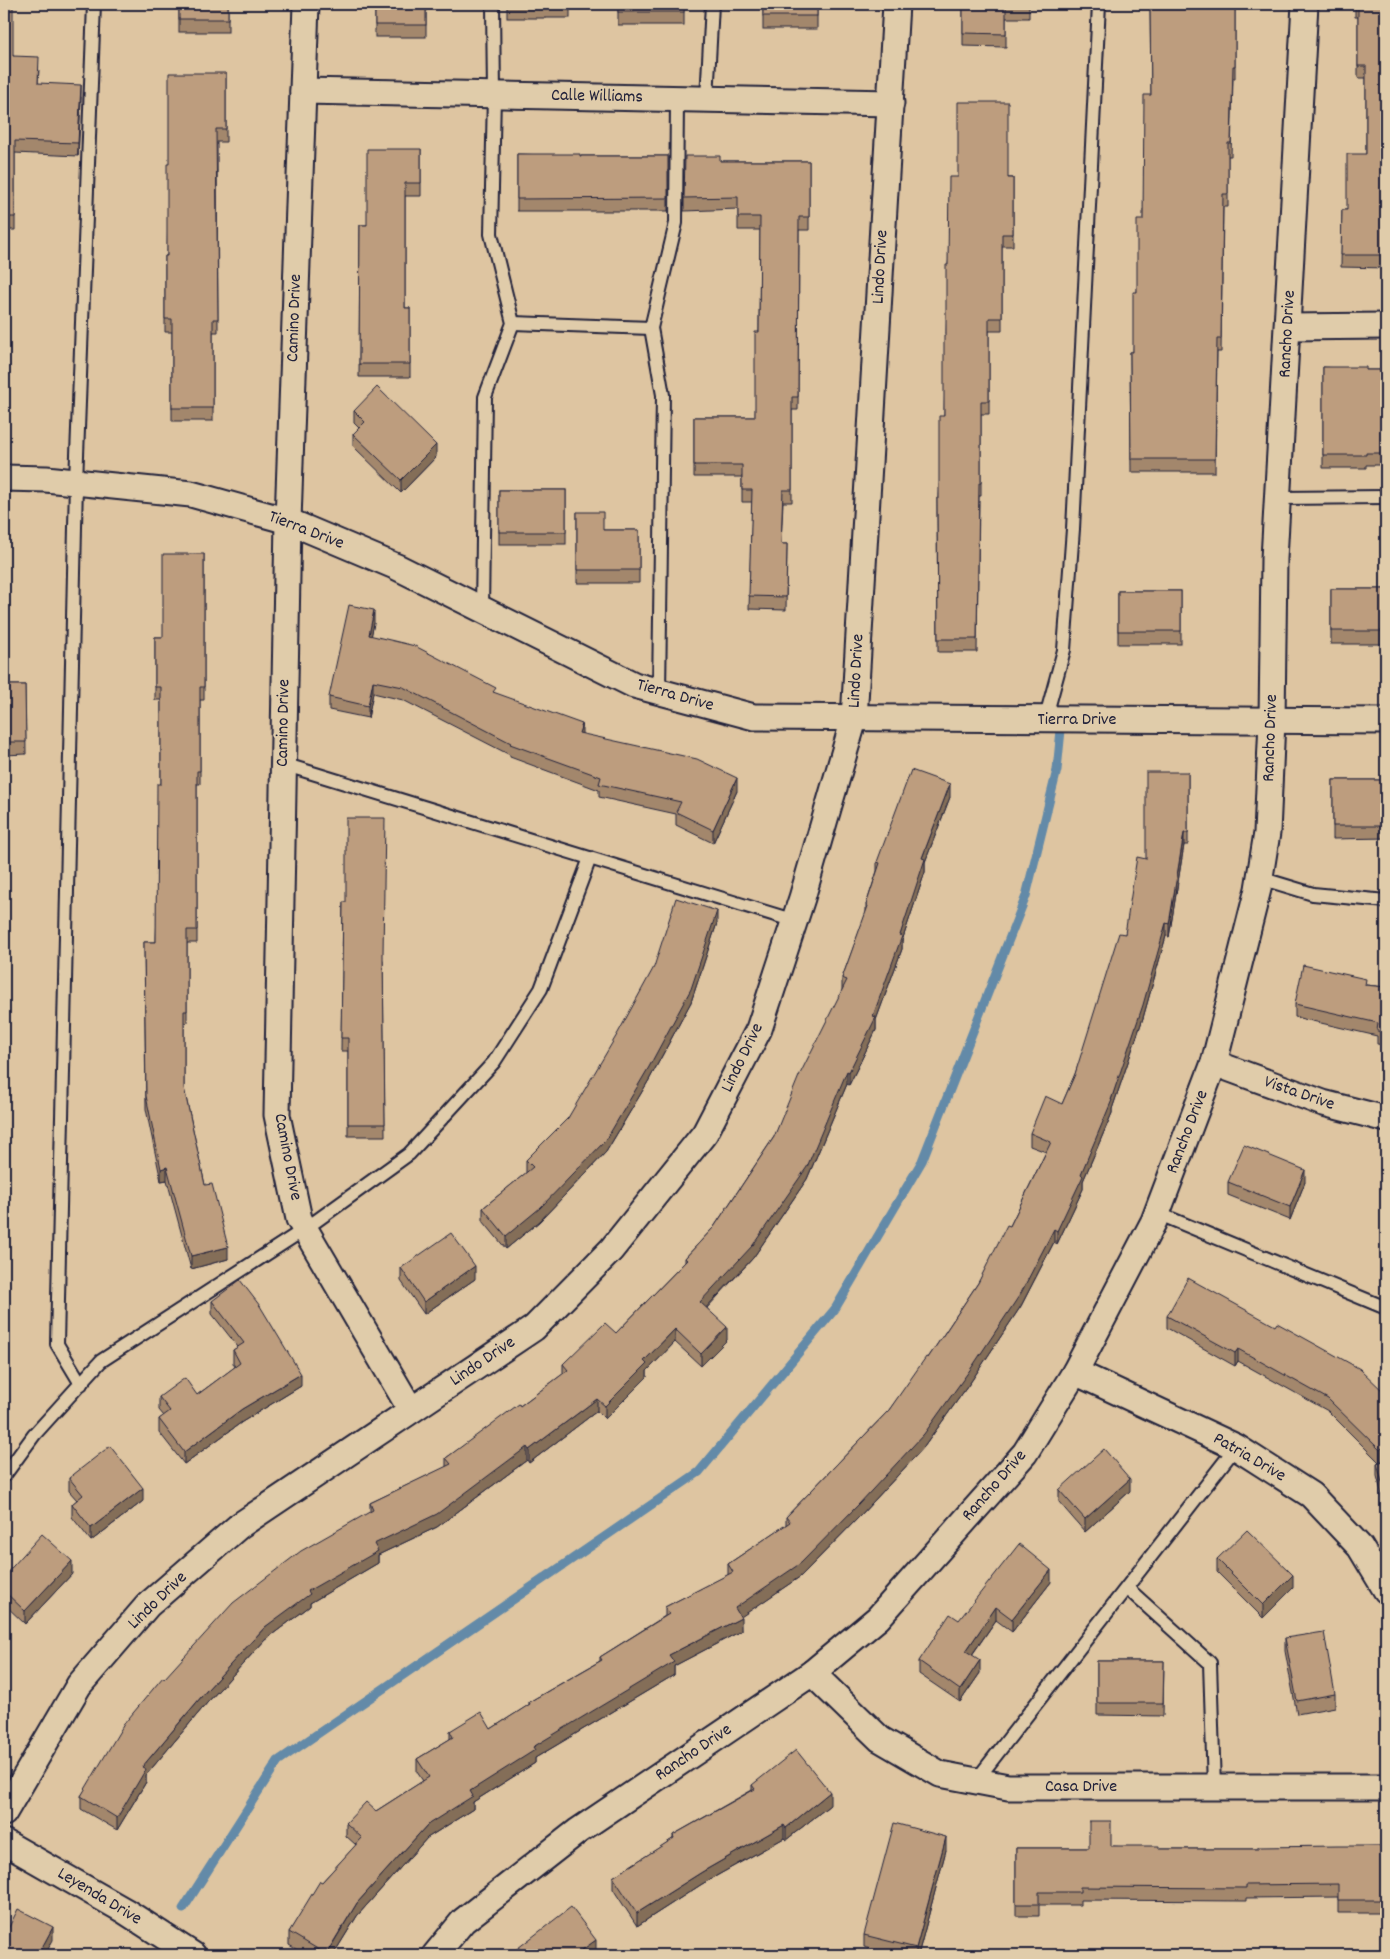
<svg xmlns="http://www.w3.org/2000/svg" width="1390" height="1959" font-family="Dekko,sans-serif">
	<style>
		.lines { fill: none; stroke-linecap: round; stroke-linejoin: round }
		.stream { stroke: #638aa8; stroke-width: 9 }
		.service-casing { stroke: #22223b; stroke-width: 16 }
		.minor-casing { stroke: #22223b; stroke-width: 29 }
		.service { stroke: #e0ccaa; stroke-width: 12 }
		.minor { stroke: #e0ccaa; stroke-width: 25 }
		.wall { fill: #a3876c; stroke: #22223b }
		.shaded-wall { fill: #846e58; stroke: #22223b }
		.building { fill: #bd9d7e; stroke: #22223b }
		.labels { text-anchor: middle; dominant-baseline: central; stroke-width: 4.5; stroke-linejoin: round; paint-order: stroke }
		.street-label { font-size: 18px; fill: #22223b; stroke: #e0ccaa }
	</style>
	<rect width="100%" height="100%" fill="#dec5a1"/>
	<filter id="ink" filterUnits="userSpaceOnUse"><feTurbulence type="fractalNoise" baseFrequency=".02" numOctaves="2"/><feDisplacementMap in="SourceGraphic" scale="10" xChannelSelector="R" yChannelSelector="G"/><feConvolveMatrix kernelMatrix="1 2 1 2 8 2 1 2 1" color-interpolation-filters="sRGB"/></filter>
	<g filter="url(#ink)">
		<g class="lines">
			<polyline class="stream" points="183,1909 278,1761 699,1472 835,1309 922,1161 1026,896 1057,770 1062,720"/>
			<g class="service-casing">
				<g id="service">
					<polyline points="707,99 712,4"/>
					<polyline points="513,323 651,328"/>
					<polyline points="1279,498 1386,497"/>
					<polyline points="482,610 485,397 513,323 491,234 494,95 493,4"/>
					<polyline points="659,692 663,395 651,328 676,223 677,99"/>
					<polyline points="1045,720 1064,650 1073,529 1099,4"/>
					<polyline points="283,764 795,921"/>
					<polyline points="1260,878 1313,894 1386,901"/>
					<polyline points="1157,1213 1386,1308"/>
					<polyline points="81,1384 57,1344 76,482 94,4"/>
					<polyline points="4,1476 34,1435 101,1361 305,1229 409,1154 494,1062 541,989 590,858"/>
					<polyline points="1127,1588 1210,1663 1214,1787"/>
					<polyline points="975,1782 1236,1447"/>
				</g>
			</g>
			<g class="minor-casing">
				<g id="minor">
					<polyline points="306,4 288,521 277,1115 299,1219 411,1410"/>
					<polyline points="303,91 891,103"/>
					<polyline points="1288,327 1386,326"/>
					<polyline points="4,478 46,479 191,494 288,521 397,567 634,685 754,717 1386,721"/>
					<polyline points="1214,1063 1323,1103 1386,1119"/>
					<polyline points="1075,1372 1236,1447 1311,1495 1360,1547 1386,1590"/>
					<polyline points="812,1673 880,1739 940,1774 1008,1787 1386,1787"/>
					<polyline points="4,1813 79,1685 148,1605 239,1526 534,1328 611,1250 705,1133 759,1029 802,898 854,719 896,4"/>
					<polyline points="4,1842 125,1911 193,1955"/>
					<polyline points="435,1955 463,1921 578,1831 812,1673 878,1618 1025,1453 1075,1372 1154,1221 1214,1063 1258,889 1267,833 1272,721 1274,559 1305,4"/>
				</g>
			</g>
			<use href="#service" class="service"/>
			<use href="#minor" class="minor"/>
		</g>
		<g class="wall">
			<polygon points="4,4 13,56 39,70 38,83 81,97 78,156 15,153 15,230 4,230"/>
			<rect x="179" y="4" width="49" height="28"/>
			<rect x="375" y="4" width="51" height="33"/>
			<rect x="507" y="4" width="63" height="14"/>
			<rect x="618" y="4" width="66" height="21"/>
			<rect x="763" y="4" width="54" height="25"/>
			<polygon points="963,4 1029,4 1029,18 1006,18 1006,47 963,46"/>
			<polygon points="1150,4 1237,4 1237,9 1235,9 1235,78 1233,78 1231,156 1228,156 1228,207 1223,207 1221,352 1217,352 1215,472 1131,472 1130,352 1133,352 1137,292 1143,220 1151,95"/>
			<polygon points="1355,4 1386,4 1386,268 1341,267 1342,210 1347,210 1366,154 1366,78 1358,78 1358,17 1355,17"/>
			<polygon points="226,73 226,142 217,142 218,332 213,332 213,421 172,421 172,332 165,332 165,256 167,256 169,164"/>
			<polygon points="421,149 421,196 405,196 405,308 410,308 410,377 359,377 360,225 367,225"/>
			<polygon points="517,154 580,156 668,156 668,211 517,211"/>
			<polygon points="720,161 809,161 809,230 799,230 798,410 792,410 792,502 783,502 781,544 787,544 786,610 749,609 752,502 742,502 742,477 694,477 694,417 755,417 759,332 760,230 738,230 738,209 684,211 684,198"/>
			<polygon points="958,177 1013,178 1013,246 1002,246 1002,331 989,331 989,414 981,414 981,496 979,496 977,652 938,652 937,498 939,498 944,416 948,265"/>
			<polygon points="1323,367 1366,370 1386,370 1386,465 1366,465 1366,468 1323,468"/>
			<polygon points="354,411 436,457 401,493 353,446 353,434 359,428 354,423"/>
			<rect x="499" y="490" width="67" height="54"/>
			<polygon points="577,512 603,530 639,530 639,583 577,583"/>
			<polygon points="204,554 204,700 200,700 200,784 197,784 197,943 187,943 187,1023 184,1023 184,1088 205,1185 228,1259 191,1269 167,1180 161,1181 146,1109 144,942 156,942 161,784 161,700 155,700 155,637 163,637"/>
			<rect x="1331" y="589" width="55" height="55"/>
			<rect x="1118" y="591" width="63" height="53"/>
			<polygon points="374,623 371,636 582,734 737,791 713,843 676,825 676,814 599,797 599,790 510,757 510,755 403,700 373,693 368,718 329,710 329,697"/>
			<polygon points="4,685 25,685 26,754 4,755"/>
			<polygon points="1188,772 1188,845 1184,845 1169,937 1166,936 1143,1018 1112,1109 1112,1113 1083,1181 1083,1189 1057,1244 1054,1242 1021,1306 972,1380 924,1447 859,1517 801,1576 740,1617 741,1631 674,1666 674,1675 535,1758 535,1763 473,1802 473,1809 427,1838 357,1916 333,1955 306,1955 289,1945 289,1932 322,1882 356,1845 346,1836 346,1823 376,1811 423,1781 417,1772 417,1759 450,1739 450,1731 491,1729 529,1705 529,1702 600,1661 600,1657 665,1616 665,1607 728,1575 728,1564 786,1525 786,1517 889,1410 928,1358 978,1283 1010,1226 1046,1152 1030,1146 1030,1133 1062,1104 1075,1074 1125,934 1146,859"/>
			<polygon points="1333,780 1386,780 1386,838 1333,839"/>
			<polygon points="950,797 925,862 925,872 902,941 902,949 876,1020 876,1030 849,1085 847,1084 807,1179 753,1258 707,1308 727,1340 701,1366 675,1342 647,1371 647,1377 605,1419 597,1411 529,1463 527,1460 437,1527 378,1555 378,1563 310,1603 310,1606 265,1640 207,1703 146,1775 146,1782 117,1830 81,1809 81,1796 164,1679 370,1512 370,1503 446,1467 446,1458 520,1406 563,1374 563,1364 616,1333 685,1262 685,1258 714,1227 774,1137 842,991 842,978 866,913 866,905 877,871 877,862"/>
			<polygon points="343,902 383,961 385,1136 348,1136 348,1051 341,1051"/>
			<polygon points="717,923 691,1002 649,1080 606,1152 540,1221 506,1249 483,1221 483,1208 526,1173 526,1160 568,1118"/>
			<polygon points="1366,985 1386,987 1386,1045 1377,1044 1377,1036 1295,1017 1295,1004"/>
			<polygon points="1228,1182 1305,1182 1290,1220 1228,1195"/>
			<rect x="1383" y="1183" width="3" height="59"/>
			<polygon points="401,1268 475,1279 424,1314 401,1281"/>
			<polygon points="212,1301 301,1386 242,1422 184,1464 159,1432 159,1419 164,1416 159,1410 159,1397 197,1395 235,1367 233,1363 233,1350 238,1347 212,1314"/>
			<polygon points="1167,1316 1386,1394 1381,1462 1386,1460 1386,1502 1384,1503 1377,1476 1377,1463 1379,1462 1328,1411 1238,1361 1235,1366 1167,1328"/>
			<polygon points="69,1478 143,1501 91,1541 72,1517 72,1504 77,1500 69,1491"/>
			<polygon points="1059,1490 1130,1491 1085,1532 1059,1502"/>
			<polygon points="1217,1559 1293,1588 1263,1618 1217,1572"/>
			<polygon points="72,1574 25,1624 4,1604 4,1576"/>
			<polygon points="1051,1582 1012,1632 996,1620 972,1655 980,1673 960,1702 919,1674 919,1661 959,1620"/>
			<polygon points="1285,1638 1335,1694 1335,1707 1297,1714 1285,1651"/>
			<polygon points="1097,1661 1164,1661 1163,1716 1097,1715"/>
			<polygon points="752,1785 830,1805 786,1840 784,1838 702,1884 637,1926 613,1889 613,1877 673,1839 673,1835 752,1790"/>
			<polygon points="1111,1846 1159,1849 1258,1849 1386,1846 1386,1913 1338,1913 1338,1897 1246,1898 1246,1901 1080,1900 1080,1905 1039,1905 1039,1916 1016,1916 1016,1848 1089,1848"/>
			<polygon points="946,1850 918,1955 894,1955 864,1947 864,1935"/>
		</g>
		<g class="shaded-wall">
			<polygon points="81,85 81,97 78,156 78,143"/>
			<polygon points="436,445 436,457 401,493 401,480"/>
			<polygon points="374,610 374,623 369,648 369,635"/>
			<polygon points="373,681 373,693 368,718 368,706"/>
			<polygon points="582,724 582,737 579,733"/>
			<polygon points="737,778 737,791 713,843 713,830"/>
			<polygon points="950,784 950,797 925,862 925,872 902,941 902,949 876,1020 876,1030 849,1085 849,1072 873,1016 900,935 922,858"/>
			<polygon points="1184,833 1184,845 1169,937 1169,924"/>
			<polygon points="717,911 717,923 691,1002 649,1080 606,1152 540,1221 506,1249 506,1236"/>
			<polygon points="1166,923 1166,936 1143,1018 1112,1109 1112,1113 1083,1181 1083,1189 1057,1244 1057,1231 1111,1100"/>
			<polygon points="847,1071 847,1084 807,1179 753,1258 700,1314 700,1302"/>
			<polygon points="167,1167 167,1180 161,1181 161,1169"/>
			<polygon points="1305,1170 1305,1182 1290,1220 1290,1207"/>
			<polygon points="1054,1229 1054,1242 1021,1306 972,1380 924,1447 859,1517 801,1576 735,1621 735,1608"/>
			<polygon points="228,1247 228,1259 191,1269 191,1256"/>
			<polygon points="475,1266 475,1279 424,1314 424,1302"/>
			<polygon points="727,1327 727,1340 701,1366 701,1354"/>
			<polygon points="675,1329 675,1342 647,1371 647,1377 605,1419 605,1406 644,1361"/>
			<polygon points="1238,1349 1238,1361 1235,1366 1235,1353"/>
			<polygon points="301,1374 301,1386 242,1422 184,1464 184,1452 242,1409"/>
			<polygon points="597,1399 597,1411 529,1463 529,1450"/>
			<polygon points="1386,1444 1386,1456 1380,1463 1380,1450"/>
			<polygon points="527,1447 527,1460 437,1527 378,1555 378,1563 310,1603 310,1606 265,1640 207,1703 146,1775 146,1782 117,1830 117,1818 142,1767 207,1690 265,1627 308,1591 374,1544"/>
			<polygon points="1130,1479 1130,1491 1085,1532 1085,1519"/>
			<polygon points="143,1488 143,1501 91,1541 91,1528"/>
			<polygon points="1384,1490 1386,1490 1386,1502 1384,1503"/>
			<polygon points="72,1561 72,1574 25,1624 25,1611"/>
			<polygon points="1051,1570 1051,1582 1012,1632 1012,1619"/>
			<polygon points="1293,1575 1293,1588 1263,1618 1263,1605"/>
			<polygon points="996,1607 996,1620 966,1663 966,1651"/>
			<polygon points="741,1618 741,1631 674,1666 674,1675 535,1758 535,1763 473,1802 473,1809 427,1838 357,1916 333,1955 326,1955 357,1903 427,1825 470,1791 533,1747 669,1655"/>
			<polygon points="980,1660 980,1673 960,1702 960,1690"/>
			<polygon points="830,1792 830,1805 786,1840 786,1828"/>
			<polygon points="784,1825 784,1838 702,1884 637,1926 637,1913 702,1872"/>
			<polygon points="946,1837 946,1850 918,1955 916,1955 916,1948"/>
			<polygon points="53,1927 53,1940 45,1955 38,1955"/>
			<polygon points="596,1940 596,1952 592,1955 575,1955"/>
		</g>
		<g class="building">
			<polygon points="4,4 13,4 13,56 39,57 38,83 81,85 78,143 15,141 15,217 4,217"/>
			<rect x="179" y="4" width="49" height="15"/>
			<rect x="375" y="4" width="51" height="21"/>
			<rect x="507" y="4" width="63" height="1"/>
			<rect x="618" y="4" width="66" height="8"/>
			<rect x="763" y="4" width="54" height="12"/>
			<polygon points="963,4 1029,4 1029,5 1006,5 1006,34 963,33"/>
			<polygon points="1150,4 1235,4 1235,66 1233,66 1231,143 1228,143 1228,194 1223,194 1221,339 1217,339 1215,459 1131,459 1130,352 1133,352 1133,292 1137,292 1137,220 1143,220 1144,95 1151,95"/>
			<polygon points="1355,4 1386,4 1386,255 1341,255 1342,210 1347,210 1347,154 1366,154 1366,66 1358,66 1358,5 1355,5"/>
			<polygon points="169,73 226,73 226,129 216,129 218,319 213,319 213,408 172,408 172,319 165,319 165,256 167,256 167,164 169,164"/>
			<polygon points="958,102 1008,102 1008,178 1013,178 1013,234 1002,234 1002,318 989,318 989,401 981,401 981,483 979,483 977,639 938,639 937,498 939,498 939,416 944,416 944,335 946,335 946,265 948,265 949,177 958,177"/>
			<polygon points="367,149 421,149 421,183 405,183 405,308 410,308 410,364 359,364 360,225 367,225"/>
			<polygon points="517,154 580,154 580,156 668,156 668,198 517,199"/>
			<polygon points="685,156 720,156 720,161 809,161 809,217 799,217 798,397 792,397 792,490 783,490 781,544 787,544 786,597 749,596 752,490 742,490 742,465 694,465 694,417 755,417 755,332 759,332 760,217 738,217 738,197 684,198"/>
			<polygon points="1323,367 1366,367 1366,370 1386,370 1386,453 1366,453 1366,455 1323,455"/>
			<polygon points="377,387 436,445 401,480 353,434 365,422 354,411"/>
			<rect x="499" y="490" width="67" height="42"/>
			<polygon points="577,512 603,512 603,530 639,530 639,570 577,570"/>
			<polygon points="163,554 204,554 204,687 200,687 200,771 197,771 197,930 187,930 187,1011 184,1011 184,1088 205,1185 212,1184 228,1247 191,1256 167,1167 161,1169 146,1096 144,942 156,942 157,784 161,784 161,687 155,687 155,637 163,637"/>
			<rect x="1331" y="589" width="55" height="42"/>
			<rect x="1118" y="591" width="63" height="40"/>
			<polygon points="349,605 374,610 369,635 415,646 496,688 493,692 582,724 579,733 697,759 737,778 713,830 676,812 681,802 599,784 601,777 510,744 511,743 403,687 373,681 368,706 329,697"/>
			<polygon points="4,685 25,685 26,742 4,742"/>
			<polygon points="911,770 950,784 922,858 925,859 900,935 902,936 873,1016 876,1017 849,1072 847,1071 807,1167 753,1245 700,1302 727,1327 701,1354 675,1329 644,1361 647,1364 605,1406 597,1399 529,1450 527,1447 437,1514 374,1544 378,1551 308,1591 310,1594 265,1627 207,1690 142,1767 146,1769 117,1818 81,1796 124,1724 163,1677 164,1679 233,1603 301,1551 373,1510 370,1503 451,1464 446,1458 519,1404 520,1406 568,1370 563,1364 605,1323 616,1333 687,1260 685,1258 714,1227 774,1137 799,1076 847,980 842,978 868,906 866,905 880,863 877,862"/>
			<polygon points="1146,772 1188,772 1188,833 1184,833 1169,924 1166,923 1143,1005 1111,1100 1112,1100 1081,1174 1083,1176 1057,1231 1054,1229 1021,1293 972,1367 924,1434 859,1504 801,1563 735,1608 741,1618 669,1655 674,1662 533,1747 535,1750 470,1791 473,1796 427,1825 357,1903 326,1954 289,1932 320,1881 322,1882 362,1838 346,1823 366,1802 376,1811 429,1777 417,1759 453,1737 450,1731 481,1712 491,1729 530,1704 529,1702 602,1660 600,1657 669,1614 665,1607 733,1572 728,1564 790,1522 786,1517 889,1410 926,1357 928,1358 978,1283 1007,1225 1010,1226 1051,1142 1030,1133 1045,1096 1062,1104 1075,1074 1119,933 1125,934 1137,857 1146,859"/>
			<rect x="1333" y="780" width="53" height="46"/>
			<polygon points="346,818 385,818 383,954 385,1124 348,1124 348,1038 341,1038 343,902 346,902"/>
			<polygon points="676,898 717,911 691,989 649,1067 606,1140 540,1208 506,1236 483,1208 533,1167 526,1160 568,1118 618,1033 654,967"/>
			<polygon points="1303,965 1366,979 1365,985 1386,987 1386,1032 1377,1031 1378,1023 1295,1004"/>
			<polygon points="1244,1145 1305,1170 1290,1207 1228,1182"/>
			<rect x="1383" y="1183" width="3" height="46"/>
			<polygon points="451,1233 475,1266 424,1302 401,1268"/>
			<polygon points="1188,1278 1275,1326 1277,1323 1360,1369 1386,1394 1386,1444 1380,1450 1328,1399 1238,1349 1235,1353 1167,1316"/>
			<polygon points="240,1280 260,1306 301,1374 242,1409 184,1452 159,1419 170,1411 159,1397 185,1378 197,1395 240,1363 233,1350 244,1343 212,1301"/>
			<polygon points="110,1446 143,1488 91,1528 72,1504 83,1495 69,1478"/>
			<polygon points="1104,1449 1130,1479 1085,1519 1059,1490"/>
			<polygon points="1386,1460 1386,1490 1384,1490 1377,1463"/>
			<polygon points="1247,1530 1293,1575 1263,1605 1217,1559"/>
			<polygon points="42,1534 72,1561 25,1611 4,1591 4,1576"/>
			<polygon points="1019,1544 1051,1570 1012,1619 996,1607 966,1651 980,1660 960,1690 919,1661 950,1614 959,1620"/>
			<polygon points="1324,1632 1335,1694 1297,1701 1285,1638"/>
			<polygon points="1097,1661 1164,1661 1163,1703 1097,1703"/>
			<polygon points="796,1750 830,1792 786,1828 784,1825 702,1872 637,1913 613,1877 674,1838 673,1835 755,1789 752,1785"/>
			<polygon points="1089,1821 1111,1821 1111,1846 1159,1846 1159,1849 1258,1849 1258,1847 1338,1846 1386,1846 1386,1900 1338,1900 1338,1884 1246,1885 1246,1888 1080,1887 1080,1892 1039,1892 1039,1904 1016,1904 1016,1848 1089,1848"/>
			<polygon points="894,1823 946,1837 916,1948 864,1935"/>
			<polygon points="571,1907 596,1940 575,1955 509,1955"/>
			<polygon points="18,1909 53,1927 38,1955 4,1955 4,1937"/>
		</g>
	</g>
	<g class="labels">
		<g class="street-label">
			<text transform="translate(597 97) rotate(1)">Calle Williams</text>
			<text transform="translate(881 267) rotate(-87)">Lindo Drive</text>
			<text transform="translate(295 318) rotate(-88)">Camino Drive</text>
			<text transform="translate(1288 334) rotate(-87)">Rancho Drive</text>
			<text transform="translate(306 531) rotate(21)">Tierra Drive</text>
			<text transform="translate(857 671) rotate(-87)">Lindo Drive</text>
			<text transform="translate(675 696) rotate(16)">Tierra Drive</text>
			<text x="1077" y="720">Tierra Drive</text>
			<text transform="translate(284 723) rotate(-89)">Camino Drive</text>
			<text transform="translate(1271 738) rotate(-88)">Rancho Drive</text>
			<text transform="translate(743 1058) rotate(-64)">Lindo Drive</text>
			<text transform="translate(1299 1094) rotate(19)">Vista Drive</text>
			<text transform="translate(1188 1132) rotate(-69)">Rancho Drive</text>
			<text transform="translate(287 1157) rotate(79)">Camino Drive</text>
			<text transform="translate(483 1362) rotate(-34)">Lindo Drive</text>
			<text transform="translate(1249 1458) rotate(30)">Patria Drive</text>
			<text transform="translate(995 1486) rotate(-49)">Rancho Drive</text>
			<text transform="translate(158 1601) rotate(-44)">Lindo Drive</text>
			<text transform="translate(694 1753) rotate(-34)">Rancho Drive</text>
			<text x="1081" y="1787">Casa Drive</text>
			<text transform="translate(99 1897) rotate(31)">Leyenda Drive</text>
		</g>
	</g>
	<rect width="1390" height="1959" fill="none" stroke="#e0ccaa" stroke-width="20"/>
	<rect x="10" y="10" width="1370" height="1939" fill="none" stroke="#22223b" stroke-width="2" filter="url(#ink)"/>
</svg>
